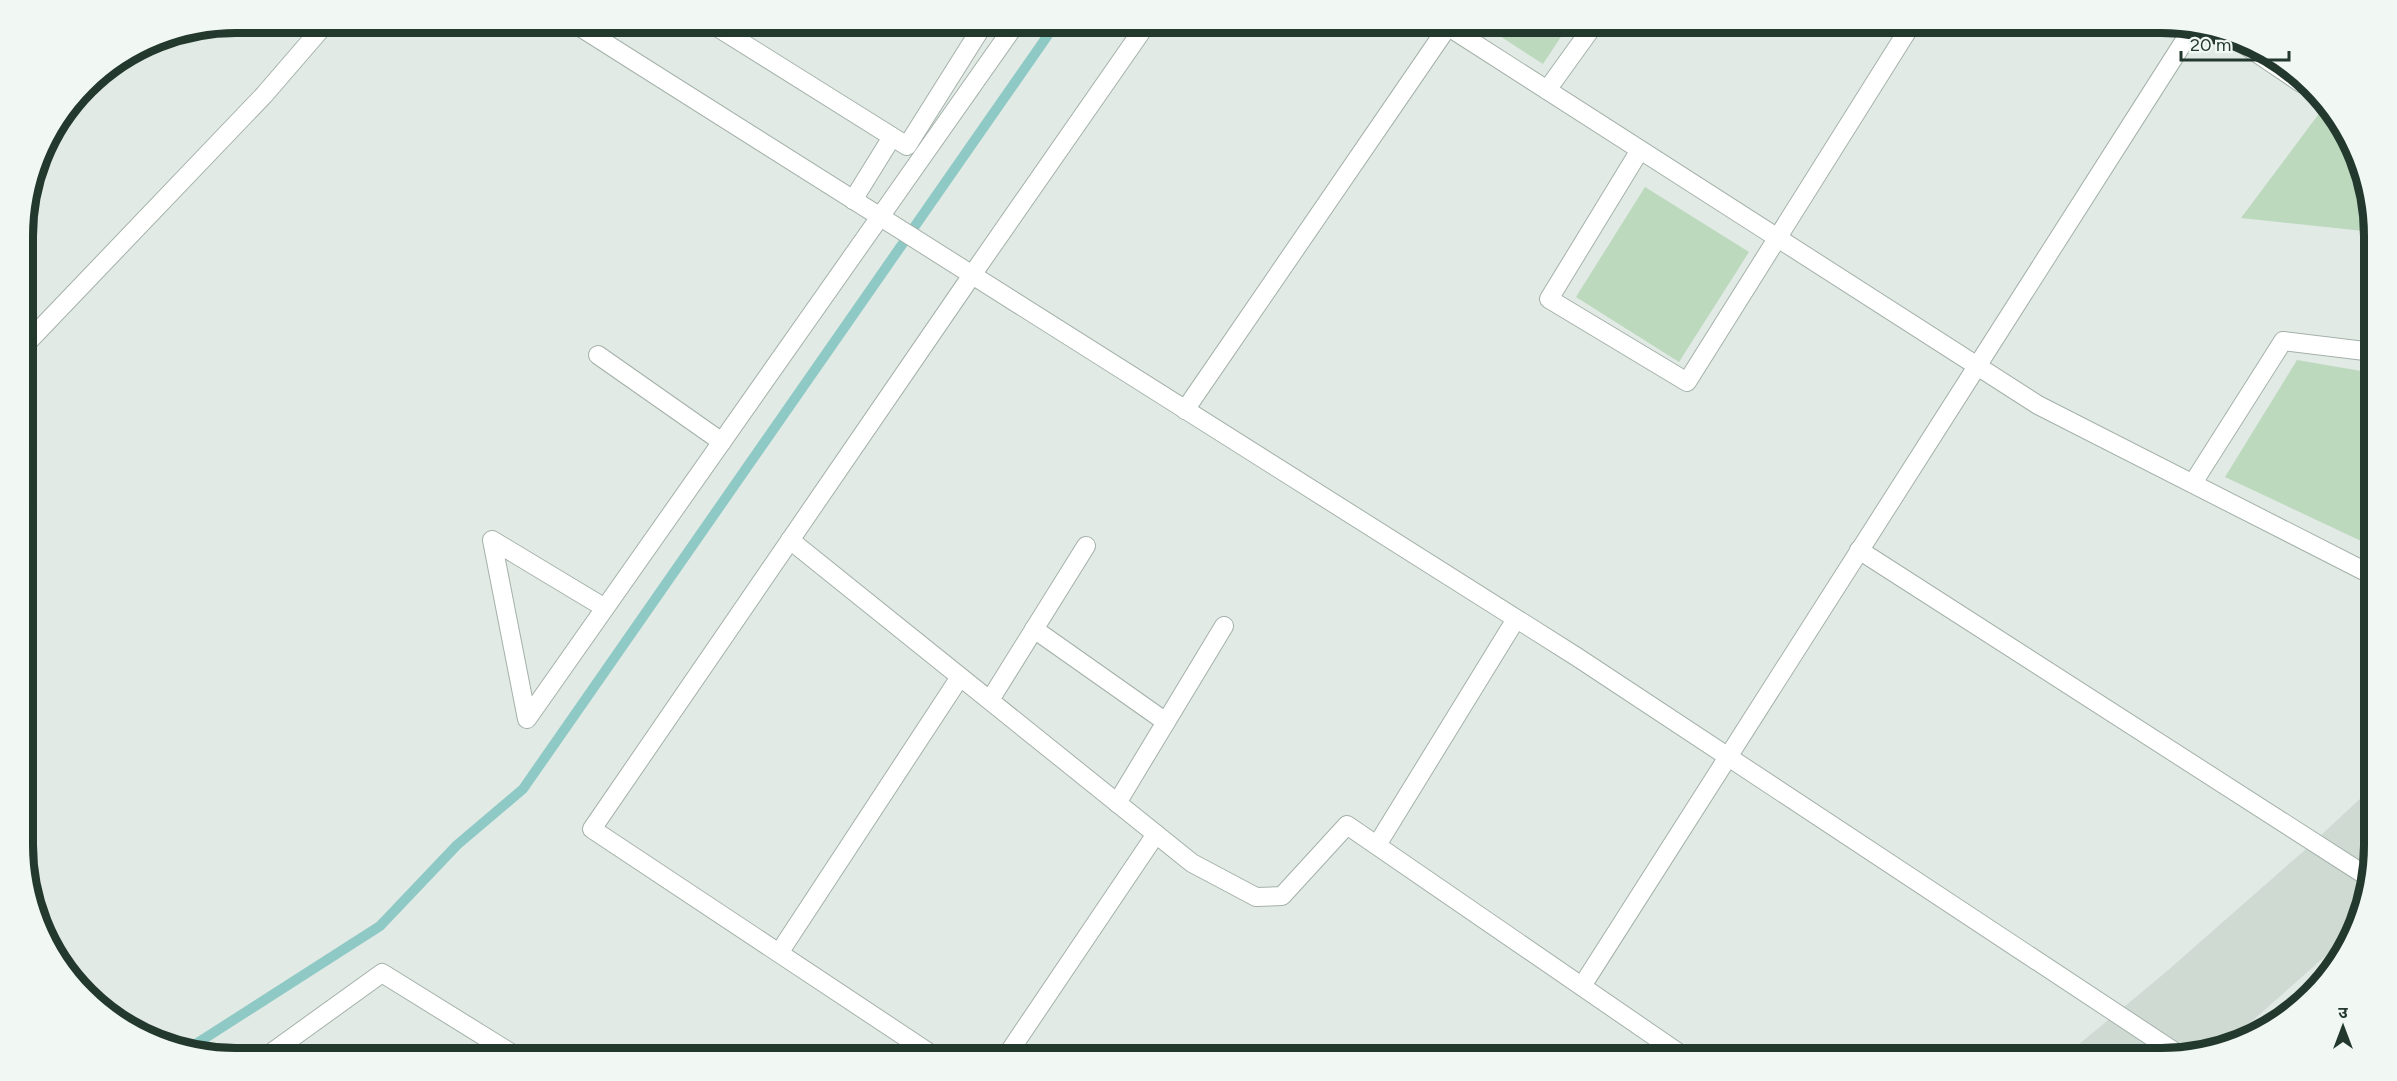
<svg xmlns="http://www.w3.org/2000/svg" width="2397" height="1081" font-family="Figtree,'Noto Sans Devanagari',sans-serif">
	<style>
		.built { fill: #cfdad3 }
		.green { fill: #bcd9be }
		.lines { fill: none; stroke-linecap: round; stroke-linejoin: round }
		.stream { stroke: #8fc9c5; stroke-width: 10 }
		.minor-casing { stroke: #a4b1aa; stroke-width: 20 }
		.minor { stroke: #fff; stroke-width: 18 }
		.rim { fill: none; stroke: #23392e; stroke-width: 8 }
	</style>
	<rect width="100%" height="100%" fill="#e1eae4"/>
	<polygon class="built" points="2374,786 2374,845 2358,927 2233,1038 2175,1058 2066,1058 2072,1050 2166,972 2306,849"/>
	<g class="green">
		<polygon points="1480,23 1570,23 1543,64"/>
		<polygon points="2327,103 2331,106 2373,208 2373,232 2241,218"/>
		<polygon points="1645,187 1749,252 1679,362 1576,297"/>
		<polygon points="2297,360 2373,373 2374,547 2225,477"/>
	</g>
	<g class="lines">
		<polyline class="stream" points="188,1049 380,926 457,845 523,789 1057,22"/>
		<g class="minor-casing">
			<g id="minor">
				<polyline points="572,22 1577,657 2181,1056"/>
				<polyline points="709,22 907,146 985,22"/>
				<polyline points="1441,22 2038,405 2374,576"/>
				<polyline points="2233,37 2301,83"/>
				<polyline points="1547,90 1596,22"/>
				<polyline points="1640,150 1549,299 1687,382 1913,22"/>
				<polyline points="853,200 892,137"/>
				<polyline points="23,347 264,95 327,22"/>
				<polyline points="598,355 722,442"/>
				<polyline points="1185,410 1451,22"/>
				<polyline points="2193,483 2283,341 2373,352"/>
				<polyline points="790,540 1192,863 1256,897 1282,896 1347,825 1686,1058"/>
				<polyline points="1859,550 2368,877"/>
				<polyline points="605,608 492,540 527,719 1017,22"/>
				<polyline points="1034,629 1166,722"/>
				<polyline points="990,700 1086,546"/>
				<polyline points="1117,803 1224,626"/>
				<polyline points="1377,845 1516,619"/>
				<polyline points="779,953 960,677"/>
				<polyline points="1582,986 2192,29"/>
				<polyline points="264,1058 382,973 519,1058"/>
				<polyline points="937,1058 592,829 972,275 1148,22"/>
				<polyline points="1005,1058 1156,834"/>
			</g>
		</g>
		<use href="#minor" class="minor"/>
	</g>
	<path d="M0 0H2397V1081H0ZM236 33H2161A203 203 0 0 1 2364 236V845A203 203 0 0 1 2161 1048H236A203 203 0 0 1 33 845V236A203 203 0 0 1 236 33Z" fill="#f1f7f3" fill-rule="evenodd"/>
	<path class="rim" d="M236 33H2161A203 203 0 0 1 2364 236V845A203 203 0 0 1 2161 1048H236A203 203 0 0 1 33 845V236A203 203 0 0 1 236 33Z"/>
	<g transform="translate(2343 1027)" stroke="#f1f7f3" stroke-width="4.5" paint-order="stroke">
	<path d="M0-4.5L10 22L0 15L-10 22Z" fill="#23392e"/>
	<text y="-9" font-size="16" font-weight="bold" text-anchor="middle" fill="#23392e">उ</text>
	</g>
	<path d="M2181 51v9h108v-9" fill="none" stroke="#23392e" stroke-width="3"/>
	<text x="2190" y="51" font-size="18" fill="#23392e" stroke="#f1f7f3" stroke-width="4.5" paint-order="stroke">20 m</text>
</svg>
